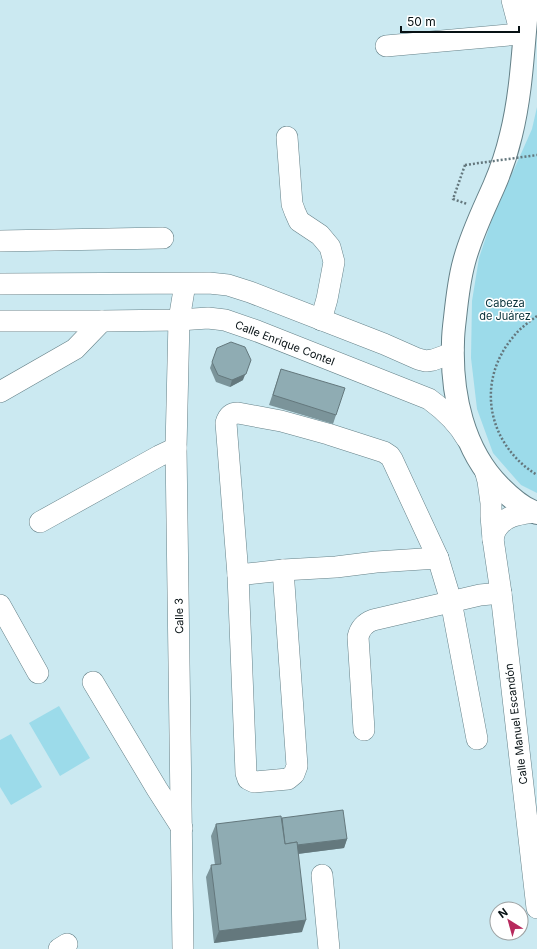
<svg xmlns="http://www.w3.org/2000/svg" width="537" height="949" font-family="Inter,sans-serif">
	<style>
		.green { fill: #9cdbea }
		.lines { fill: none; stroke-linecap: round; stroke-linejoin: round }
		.minor-casing { stroke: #658188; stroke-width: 22 }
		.major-casing { stroke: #658188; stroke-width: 24 }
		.path { stroke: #64777d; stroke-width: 2.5; stroke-dasharray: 2 2; stroke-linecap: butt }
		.minor { stroke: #fff; stroke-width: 21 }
		.major { stroke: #fff; stroke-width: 22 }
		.path-bridge { stroke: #64777d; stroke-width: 2.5; stroke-dasharray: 2 2; stroke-linecap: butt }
		.wall { fill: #7b949a }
		.shaded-wall { fill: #64787d }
		.building { fill: #8facb3; stroke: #64787d }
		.labels { text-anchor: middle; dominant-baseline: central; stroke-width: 3; stroke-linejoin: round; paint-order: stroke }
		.park-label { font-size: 11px; fill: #052f37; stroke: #fff }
		.street-label { font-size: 11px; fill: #071114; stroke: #fff }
	</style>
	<rect width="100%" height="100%" fill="#cbe9f1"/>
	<g class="green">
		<polygon points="537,107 537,493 521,485 493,453 477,409 471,358 472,301 479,258 492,219 532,129"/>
		<polygon points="59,706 90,758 60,776 29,723"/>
		<polygon points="11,734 42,787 11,805 0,787 0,740"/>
	</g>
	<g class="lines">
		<g class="minor-casing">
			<g id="minor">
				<polyline points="512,0 523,42"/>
				<polyline points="386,46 520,34"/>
				<polyline points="287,137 292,204 295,212 299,221 320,235 330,247 334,262 327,299 321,320"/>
				<polyline points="0,241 163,238"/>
				<polyline points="0,284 209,283 228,285 250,292 384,344 418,359 426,361 433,360 447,355 453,350"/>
				<path d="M 0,321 L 102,321 L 179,320 L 208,318 L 225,320 L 257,331 L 429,399 C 444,410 458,423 467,439"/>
				<polyline points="0,392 75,349 102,321"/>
				<polyline points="485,470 488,481 491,503 491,516 493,539 501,593 537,908"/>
				<polyline points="40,522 159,456 176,448"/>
				<path d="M 493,539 C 494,535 495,530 498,527 C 506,515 521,514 534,512"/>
				<path d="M 283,570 L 297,766 L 294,774 L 288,779 L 254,782 L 248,779 L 246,773 L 238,575 L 226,423 C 228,416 231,413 238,413 L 281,421 L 328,434 L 384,452 L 390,456 L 392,459 L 438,558 L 451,601 L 477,739"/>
				<polyline points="238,575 283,570 336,567 376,562 438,558"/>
				<polyline points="0,605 38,673"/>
				<polyline points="93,682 157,789 182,828"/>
				<path d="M 364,730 L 358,637 C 360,628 365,623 373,620 L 480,595 L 501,593"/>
				<polyline points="322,875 329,949"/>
				<polyline points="59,949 67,944"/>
				<polyline points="183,949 176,448 179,320 185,284"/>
			</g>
		</g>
		<g class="major-casing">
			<path id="major" d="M 528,0 C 523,45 522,91 511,135 C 507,152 501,170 494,186 C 483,211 471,235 464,262 C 459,280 457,299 455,318 C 454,326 453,334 453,342 C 451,394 463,450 500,487 C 510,497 523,509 537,513"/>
		</g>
		<g class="path">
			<polyline points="465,165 453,199 467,204"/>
			<path d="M 537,316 C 529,322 520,328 514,336 C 475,381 487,444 537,475"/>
		</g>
		<use href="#minor" class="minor"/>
		<use href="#major" class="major"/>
		<polyline class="path-bridge" points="465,165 537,155"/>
	</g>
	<g class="wall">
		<polygon points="217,348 243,380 230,387 216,382 210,368"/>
		<polygon points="281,369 336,415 333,424 269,405"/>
		<polygon points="282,818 347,839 344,848 298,854 302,932 214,943 206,877 211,866 215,865 211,836 216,824"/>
	</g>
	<g class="shaded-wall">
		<polygon points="251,360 243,380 230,387 232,380"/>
		<polygon points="347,839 344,848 281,856 284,847"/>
		<polygon points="306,920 302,932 214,943 219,931"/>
	</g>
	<g class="building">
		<polygon points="231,342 245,347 251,360 246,374 232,380 218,375 212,362 217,348"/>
		<polygon points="281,369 345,388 336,415 273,395"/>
		<polygon points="343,810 347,839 297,845 297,842 285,844 282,818"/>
		<polygon points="281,816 285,844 297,842 306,920 219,931 211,865 221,864 216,824"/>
	</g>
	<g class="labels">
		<g class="park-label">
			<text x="505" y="303">Cabeza<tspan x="505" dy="13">de Juárez</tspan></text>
		</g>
		<g class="street-label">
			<text transform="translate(285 343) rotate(21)">Calle Enrique Contel</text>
			<text transform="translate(179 616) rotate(-91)">Calle 3</text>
			<text transform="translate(516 724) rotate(-97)">Calle Manuel Escandón</text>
		</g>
	</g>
	<g transform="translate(509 921) rotate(323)"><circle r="19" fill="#ffffff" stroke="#9ca0a1"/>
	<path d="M0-3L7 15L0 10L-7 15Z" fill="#b7295d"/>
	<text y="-6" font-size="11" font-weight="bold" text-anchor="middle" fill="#071114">N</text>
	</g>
	<path d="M401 26v6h118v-6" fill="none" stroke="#071114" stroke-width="2"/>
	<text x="407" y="26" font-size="12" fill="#071114" stroke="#ffffff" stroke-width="3" paint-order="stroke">50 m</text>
</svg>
